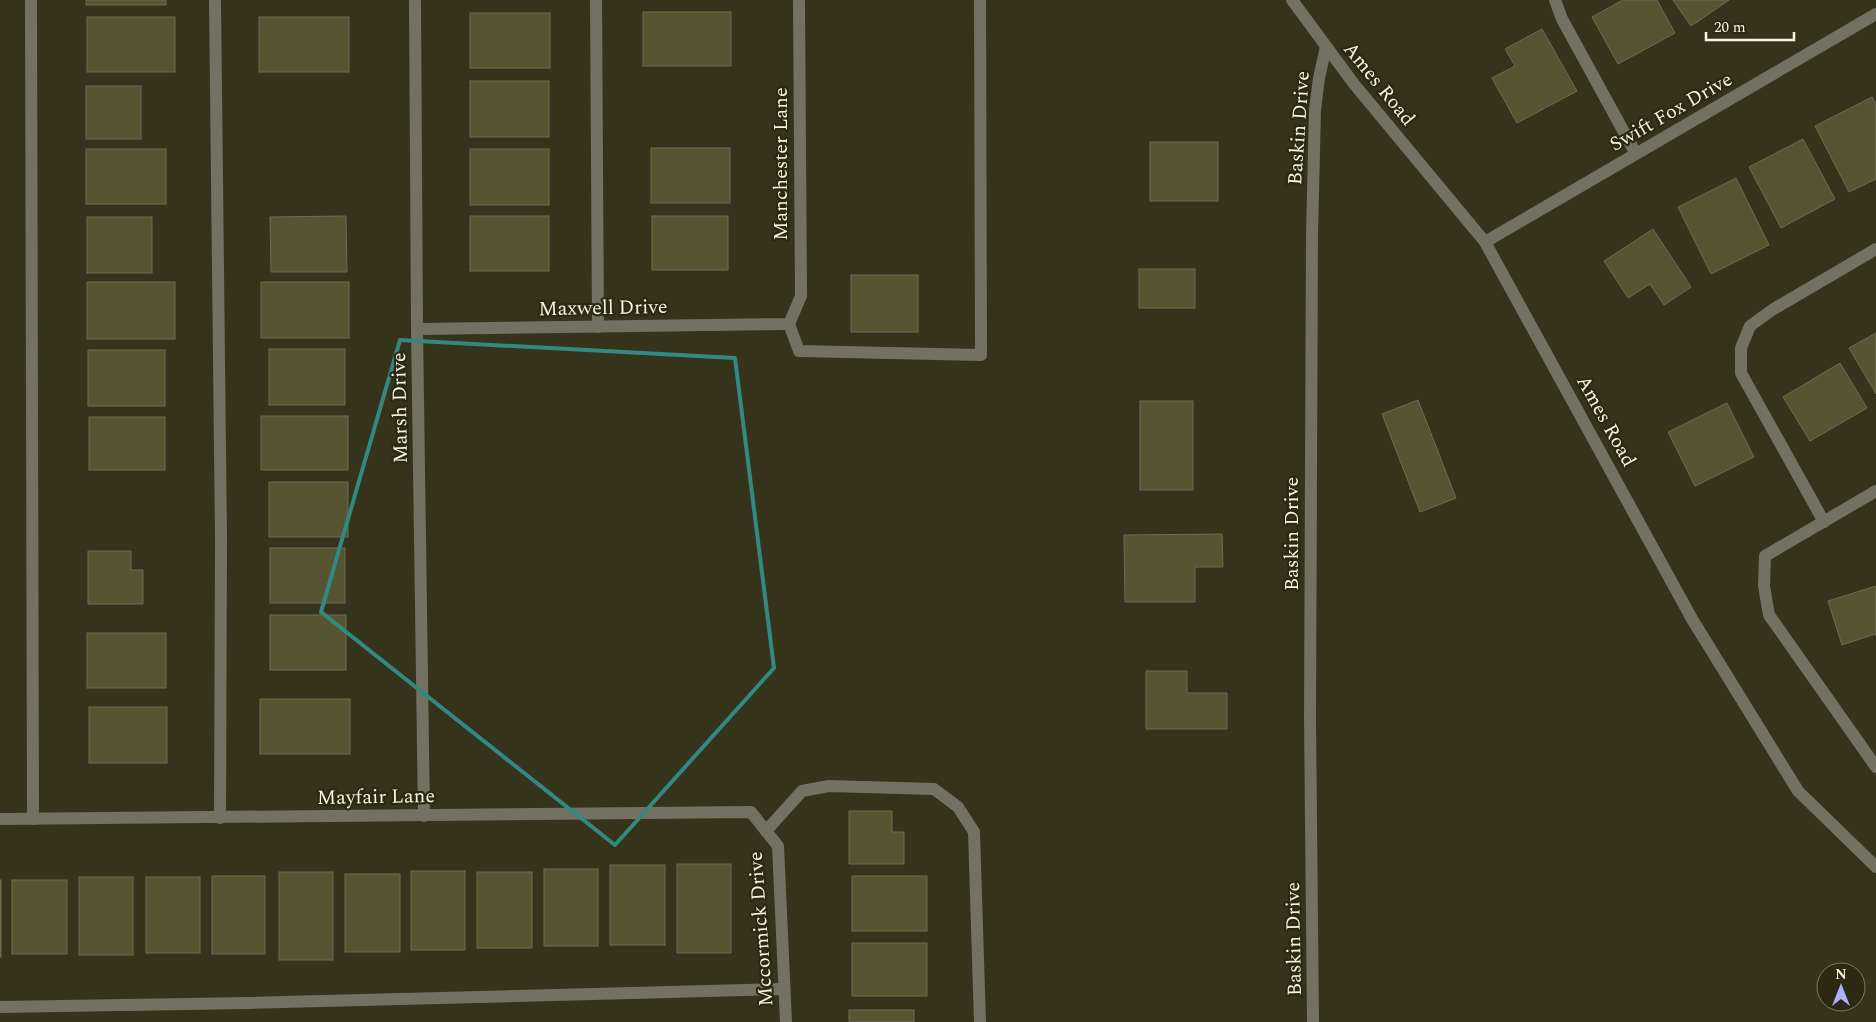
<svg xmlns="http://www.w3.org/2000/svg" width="1876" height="1022" font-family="Spectral,serif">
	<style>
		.building { fill: #575432; stroke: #6e6c53 }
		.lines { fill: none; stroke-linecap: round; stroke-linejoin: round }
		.service { stroke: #727162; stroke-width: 12 }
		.minor { stroke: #727162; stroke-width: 12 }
		.tertiary { stroke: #727162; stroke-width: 12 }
		.marked { fill: none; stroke: #328980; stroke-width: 4; stroke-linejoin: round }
		.labels { text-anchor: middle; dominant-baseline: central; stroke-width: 4.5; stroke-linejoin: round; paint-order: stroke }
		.street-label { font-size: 20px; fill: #f5f4e6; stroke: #2b2912 }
	</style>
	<rect width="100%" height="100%" fill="#35331c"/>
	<g class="building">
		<rect x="86" y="0" width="80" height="5"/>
		<polygon points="1623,0 1657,0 1675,33 1618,64 1592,17"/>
		<polygon points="1673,0 1729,0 1691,26"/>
		<rect x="643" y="12" width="88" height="54"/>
		<rect x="470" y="13" width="80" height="55"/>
		<rect x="87" y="17" width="88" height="55"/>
		<rect x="259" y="17" width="90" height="55"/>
		<polygon points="1542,29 1577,91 1517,123 1492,78 1515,66 1505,49"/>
		<rect x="470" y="81" width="79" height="56"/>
		<rect x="86" y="86" width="55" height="53"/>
		<polygon points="1872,97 1876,104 1876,179 1849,192 1815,126"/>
		<polygon points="1803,139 1835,199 1781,228 1749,167"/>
		<rect x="1150" y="142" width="68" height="59"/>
		<rect x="651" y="148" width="79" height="55"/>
		<rect x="86" y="149" width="80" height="55"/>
		<rect x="470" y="149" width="79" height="56"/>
		<polygon points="1736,178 1769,245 1711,274 1678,207"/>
		<polygon points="346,216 347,272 271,272 270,217"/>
		<rect x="470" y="216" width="79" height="55"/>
		<rect x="652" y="216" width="76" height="54"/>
		<rect x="87" y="217" width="65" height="56"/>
		<polygon points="1653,229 1691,287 1664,305 1650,284 1628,298 1604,261"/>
		<rect x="1139" y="269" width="56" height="39"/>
		<rect x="851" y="275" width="67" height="57"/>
		<rect x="87" y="282" width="88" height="57"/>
		<rect x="261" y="282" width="88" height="56"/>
		<polygon points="1876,333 1876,394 1849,348"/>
		<rect x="269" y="349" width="76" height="56"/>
		<rect x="88" y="350" width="77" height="56"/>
		<polygon points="1840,363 1867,408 1810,441 1783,397"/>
		<polygon points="1418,400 1456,498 1420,512 1382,414"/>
		<rect x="1140" y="401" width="53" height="89"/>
		<polygon points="1727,403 1754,457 1695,486 1668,432"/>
		<rect x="261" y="416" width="87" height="54"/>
		<rect x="89" y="417" width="76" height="53"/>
		<rect x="269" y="482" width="79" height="55"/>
		<polygon points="1222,534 1223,567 1195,567 1195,602 1125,602 1124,535"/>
		<rect x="270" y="548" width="75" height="55"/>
		<polygon points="88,551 131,551 131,570 143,570 143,604 88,604"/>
		<polygon points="1876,586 1876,636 1875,634 1842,645 1828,601"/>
		<rect x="270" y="615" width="76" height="55"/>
		<rect x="87" y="633" width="79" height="55"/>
		<polygon points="1146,671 1187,671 1187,693 1227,693 1227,729 1146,729"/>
		<rect x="260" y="699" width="90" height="55"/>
		<rect x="89" y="707" width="78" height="56"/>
		<polygon points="849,811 892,811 892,832 904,832 904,864 849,864"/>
		<rect x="677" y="864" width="54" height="89"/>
		<rect x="610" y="865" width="55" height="80"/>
		<rect x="544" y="869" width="54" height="77"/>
		<rect x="411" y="871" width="54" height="79"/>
		<rect x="279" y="872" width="54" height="88"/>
		<rect x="477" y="872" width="55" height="76"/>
		<rect x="345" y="874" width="55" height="78"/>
		<rect x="212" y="876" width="53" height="78"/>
		<rect x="852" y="876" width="75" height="55"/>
		<rect x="79" y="877" width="54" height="78"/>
		<rect x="146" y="877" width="54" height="76"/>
		<rect x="0" y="880" width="1" height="77"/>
		<rect x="12" y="880" width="55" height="74"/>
		<rect x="852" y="943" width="75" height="53"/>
		<rect x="849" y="1010" width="65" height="12"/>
	</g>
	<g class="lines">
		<g class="service">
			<polyline points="215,0 221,538 220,818"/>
			<polyline points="596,0 598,327"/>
			<polyline points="1555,0 1562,19 1636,154"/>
			<polyline points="789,324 799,351 981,355 980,0"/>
			<polyline points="1824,522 1741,373 1741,348 1750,326 1772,310 1876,249"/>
			<polyline points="766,831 802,791 829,786 934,789 958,807 974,832 980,1022"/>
			<polyline points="0,1007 248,1003 784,989"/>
		</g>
		<g class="minor">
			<polyline points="31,0 33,819"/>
			<polyline points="415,0 417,329 424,816"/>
			<polyline points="1485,242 1876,14"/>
			<polyline points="417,329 789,324 801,296 799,0"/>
			<polyline points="1876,491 1765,556 1764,586 1769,615 1876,767"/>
			<polyline points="0,819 751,812 778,846 786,1022"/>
			<polyline points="1313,1022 1310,718 1312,234 1315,110 1319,78 1326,47"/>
		</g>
		<polyline class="tertiary" points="1292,0 1354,84 1485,242 1692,619 1798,791 1876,867"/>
	</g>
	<path class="marked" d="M 400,340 L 735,358 L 774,668 L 615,845 L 321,612 Z"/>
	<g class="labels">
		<g class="street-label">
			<text transform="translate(1379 84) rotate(51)">Ames Road</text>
			<text transform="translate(1671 112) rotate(-30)">Swift Fox Drive</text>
			<text transform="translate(1299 128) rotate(-86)">Baskin Drive</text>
			<text transform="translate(781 164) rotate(-90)">Manchester Lane</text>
			<text transform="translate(603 308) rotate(-1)">Maxwell Drive</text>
			<text transform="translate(400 408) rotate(-91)">Marsh Drive</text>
			<text transform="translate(1606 421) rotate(61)">Ames Road</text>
			<text transform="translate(1292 534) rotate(-90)">Baskin Drive</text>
			<text transform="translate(376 797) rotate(-1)">Mayfair Lane</text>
			<text transform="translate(761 929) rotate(-94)">Mccormick Drive</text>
			<text transform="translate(1294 939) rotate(-91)">Baskin Drive</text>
		</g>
	</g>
	<g transform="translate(1841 987)"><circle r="24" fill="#2b2912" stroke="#7c7a67"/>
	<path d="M0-4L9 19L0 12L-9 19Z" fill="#acaffb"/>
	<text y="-8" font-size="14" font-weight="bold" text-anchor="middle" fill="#f5f4e6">N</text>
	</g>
	<path d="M1706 32v8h88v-8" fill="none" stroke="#f5f4e6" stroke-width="2.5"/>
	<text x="1714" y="32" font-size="15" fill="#f5f4e6" stroke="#2b2912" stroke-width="4" paint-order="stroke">20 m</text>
</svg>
